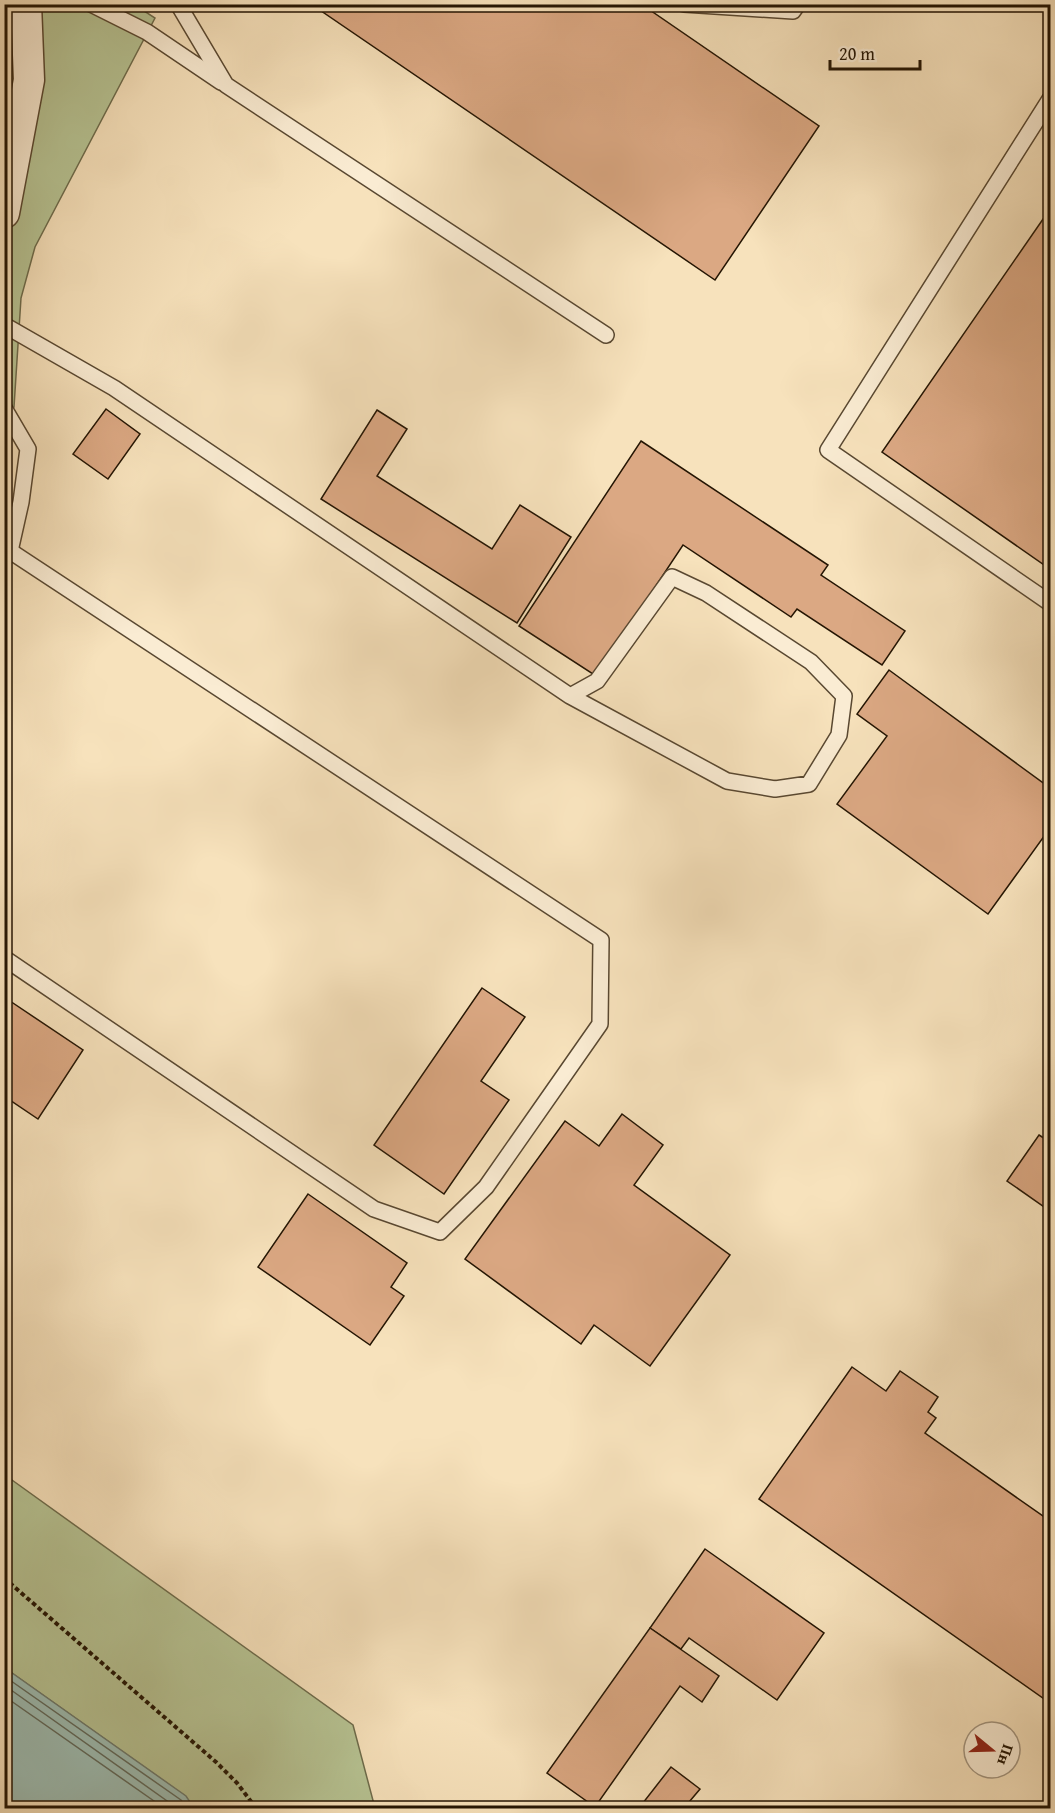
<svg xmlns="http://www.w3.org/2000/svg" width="1055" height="1813" font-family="'Gentium Book Plus',serif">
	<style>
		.green { fill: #b7c494; stroke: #6e6c4c; stroke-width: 1.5 }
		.water { fill: #9dbdb3; stroke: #6d7a6d; stroke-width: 1.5 }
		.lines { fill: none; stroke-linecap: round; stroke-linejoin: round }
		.shore { stroke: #60695b; stroke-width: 1.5 }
		.building { fill: #dba883; stroke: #241503; stroke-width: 1.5 }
		.lane-casing { stroke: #594831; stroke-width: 18 }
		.street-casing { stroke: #594831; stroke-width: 33 }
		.path { stroke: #241503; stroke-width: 4; stroke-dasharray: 4.5 3; stroke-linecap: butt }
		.lane { stroke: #faecd3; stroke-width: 15 }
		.street { stroke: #faecd3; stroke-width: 30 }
	</style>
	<rect width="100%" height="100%" fill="#f7e2bc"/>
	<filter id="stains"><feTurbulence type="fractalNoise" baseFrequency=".00333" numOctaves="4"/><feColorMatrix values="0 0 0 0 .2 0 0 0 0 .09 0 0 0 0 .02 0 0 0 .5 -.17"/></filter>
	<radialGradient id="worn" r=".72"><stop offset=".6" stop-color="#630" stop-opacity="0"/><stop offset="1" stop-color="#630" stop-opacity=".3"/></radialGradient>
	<g class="green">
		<polygon points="5,5 135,5 155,18 35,247 21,298 14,407 5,414"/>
		<polygon points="5,1475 353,1725 375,1808 194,1808 185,1796 5,1668"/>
	</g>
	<polygon class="water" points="5,1668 186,1796 194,1808 5,1808"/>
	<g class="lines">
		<g class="shore">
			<polyline points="4,1676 181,1800 186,1808"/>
			<polyline points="4,1685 177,1808"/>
			<polyline points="4,1696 164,1808"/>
		</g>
	</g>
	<g class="building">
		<polygon points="311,4 641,4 819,126 715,280"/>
		<polygon points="1050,209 1050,569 882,452"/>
		<polygon points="106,409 140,434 108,479 73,454"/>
		<polygon points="377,410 407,429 377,476 492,549 520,505 571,537 517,623 321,499"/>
		<polygon points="641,441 828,565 821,575 905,631 882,665 797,609 791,617 683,545 596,676 519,626"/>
		<polygon points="889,670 1050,788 1050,828 988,914 837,804 887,736 857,714"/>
		<polygon points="482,988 525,1017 481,1081 509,1100 444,1194 374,1145"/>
		<polygon points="4,997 83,1050 38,1119 4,1096"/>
		<polygon points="622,1114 663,1145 634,1185 730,1255 650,1366 594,1325 581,1344 465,1259 565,1121 599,1146"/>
		<polygon points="1039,1135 1050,1142 1050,1211 1007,1181"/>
		<polygon points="308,1194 407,1263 391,1287 404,1296 370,1345 258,1267"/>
		<polygon points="852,1367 886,1391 900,1371 938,1397 928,1412 936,1418 925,1433 1050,1521 1050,1703 759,1499"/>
		<polygon points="705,1549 824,1633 777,1700 689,1638 681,1649 650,1628"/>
		<polygon points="650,1628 719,1676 702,1702 680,1686 595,1807 547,1773"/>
		<polygon points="671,1767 700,1789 684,1808 639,1808"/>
	</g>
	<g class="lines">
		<g class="lane-casing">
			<g id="lane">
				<polyline points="91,4 147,32 221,82"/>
				<polyline points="178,4 226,85 606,335"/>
				<polyline points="684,4 793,11 798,4"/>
				<polyline points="1050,99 828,450 1050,603"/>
				<polyline points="4,325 114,388 570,696 727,781 775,789 809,784 839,735 844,696 811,662 706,593 672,577 597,681 570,696"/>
				<polyline points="4,408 28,449 21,502 10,551 4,554"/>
				<polyline points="4,958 374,1209 440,1232 486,1187 600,1024 601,940 10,551"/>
			</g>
		</g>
		<g class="street-casing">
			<polyline id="street" points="4,213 29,80 26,4"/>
		</g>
		<polyline class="path" points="4,1578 216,1762 237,1783 256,1808"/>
		<use href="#lane" class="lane"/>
		<use href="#street" class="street"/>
	</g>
	<rect width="1055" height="1813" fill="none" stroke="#f7e2bc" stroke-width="24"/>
	<rect x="6" y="6" width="1043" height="1801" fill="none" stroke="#241503" stroke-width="3"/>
	<rect x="12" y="12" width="1031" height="1789" fill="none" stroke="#241503" stroke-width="1.5"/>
	<g transform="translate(992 1750) rotate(109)"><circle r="28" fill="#faecd3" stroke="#a49680" stroke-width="1.5"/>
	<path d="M0-4.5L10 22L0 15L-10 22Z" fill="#8f2418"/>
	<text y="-9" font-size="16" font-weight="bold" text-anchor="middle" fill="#241503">Пн</text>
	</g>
	<path d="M830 60v9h90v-9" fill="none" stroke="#241503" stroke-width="3"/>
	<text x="839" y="60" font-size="18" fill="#241503" stroke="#faecd3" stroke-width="4.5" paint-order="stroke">20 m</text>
	<rect width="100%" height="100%" filter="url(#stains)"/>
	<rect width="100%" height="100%" fill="url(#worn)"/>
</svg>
